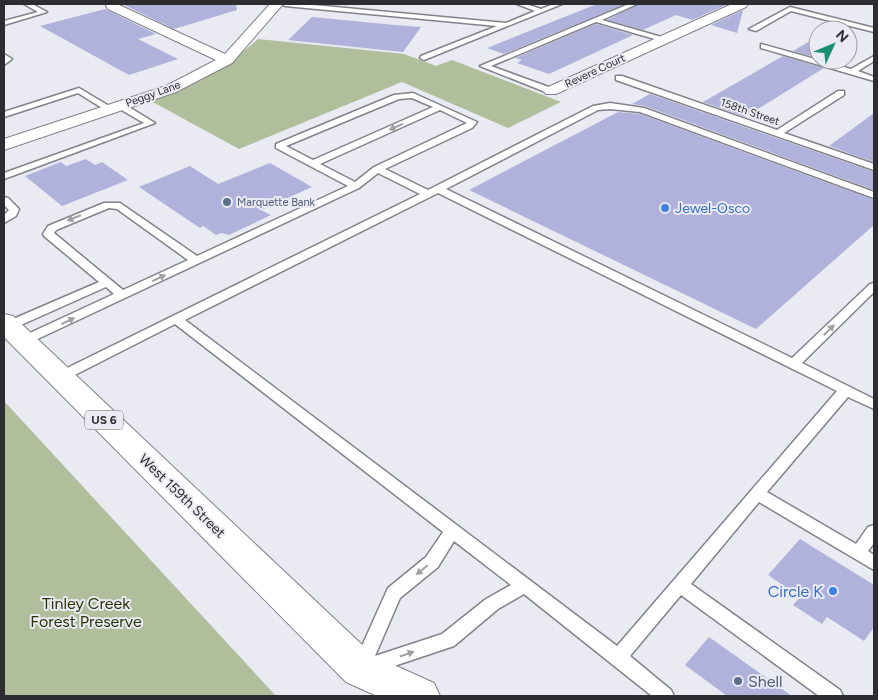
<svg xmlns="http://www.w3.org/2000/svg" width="878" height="700" font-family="Figtree,sans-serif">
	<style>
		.green { fill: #b1be9b }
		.building { fill: #b1b2dc }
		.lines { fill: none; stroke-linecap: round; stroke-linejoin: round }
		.service-casing { stroke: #82828b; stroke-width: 3 }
		.minor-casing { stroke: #82828b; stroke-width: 2 }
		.primary-casing { stroke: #82828b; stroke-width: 2 }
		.service { fill: #fff; fill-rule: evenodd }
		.minor { fill: #fff; fill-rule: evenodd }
		.primary { fill: #fff; fill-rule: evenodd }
		.oneway { fill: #a0a0a2 }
		.service-dot { fill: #5c6f8a; stroke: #eaeaf3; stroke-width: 2 }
		.shop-dot { fill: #3f7fe0; stroke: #eaeaf3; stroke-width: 2 }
		.labels { text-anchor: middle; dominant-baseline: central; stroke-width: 4; stroke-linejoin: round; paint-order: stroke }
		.far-street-label { font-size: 11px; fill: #2d2d31; stroke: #eaeaf3 }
		.far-service-label { font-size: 11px; fill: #4e5e75; stroke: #eaeaf3; text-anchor: start }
		.shield { fill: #eaeaf3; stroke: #66666b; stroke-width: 1 }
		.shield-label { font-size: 12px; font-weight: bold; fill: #2d2d31 }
		.shop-label { font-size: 14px; fill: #366cbe; stroke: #eaeaf3; text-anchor: start }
		.street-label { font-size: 14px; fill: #2d2d31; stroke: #eaeaf3 }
		.near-shop-label { font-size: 16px; fill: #366cbe; stroke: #eaeaf3; text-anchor: end }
		.near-park-label { font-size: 16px; fill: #283404; stroke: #eaeaf3 }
		.near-service-label { font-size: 16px; fill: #4e5e75; stroke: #eaeaf3; text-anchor: start }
	</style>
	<rect width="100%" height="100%" fill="#eaeaf3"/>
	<g class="green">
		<polygon points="258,39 404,54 436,66 452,60 561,102 508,128 402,82 239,149 149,100 196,83 230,63"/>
		<polygon points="4,401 276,696 4,696"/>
	</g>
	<g class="building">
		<polygon points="122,4 236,4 237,10 174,29"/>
		<polygon points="597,4 625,4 504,54 487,48"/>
		<polygon points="639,4 728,4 692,20 676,15 643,30 607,20"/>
		<polygon points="105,9 156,34 138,39 178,59 129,75 40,26"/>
		<polygon points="743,10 737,33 711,25"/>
		<polygon points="312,17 395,25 421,27 403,52 288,40"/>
		<polygon points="596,24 633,35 549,74 517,63 522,60 515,58"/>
		<polygon points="817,37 818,58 793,51"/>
		<polygon points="783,56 824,68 745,117 703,102"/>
		<polygon points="650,94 874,172 874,190 645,106 632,104"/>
		<polygon points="618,112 640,114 874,200 874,225 756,329 469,190"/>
		<polygon points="874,113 874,162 829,146"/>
		<polygon points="86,159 95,165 102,162 128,180 62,206 25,176 61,162 66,166"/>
		<polygon points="270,163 312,187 261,210 271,215 229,235 222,233 216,235 203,226 200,228 139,187 190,166 218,184"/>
		<polygon points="800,539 874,585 874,627 864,641 827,617 822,624 793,605 800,597 768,575"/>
		<polygon points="709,637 792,696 727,696 685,665"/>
	</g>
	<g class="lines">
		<g class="service-casing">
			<g id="service">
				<polygon points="24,4 32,4 47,12 4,25 4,21 38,12"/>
				<polygon points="282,4 303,4 506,23 535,11 517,4 526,4 541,9 554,4 562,4 424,60 420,58 421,56 497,26 285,6"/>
				<polygon points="629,4 637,4 602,20 665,38 665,42 596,22 491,66 554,89 554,93 548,93 480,66"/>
				<polygon points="790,7 874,28 874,32 791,11 756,31 749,29"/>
				<polygon points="761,44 851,69 874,56 874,61 858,71 874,77 874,81 761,48"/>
				<polygon points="4,54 12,59 4,65"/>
				<polygon points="616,76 622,76 777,130 838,91 844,91 844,95 784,133 874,164 874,170 616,80"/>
				<polygon points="79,88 114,109 107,111 78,93 4,117 4,112"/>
				<path d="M 413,93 L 477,122 L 472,128 L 385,169 L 428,190 L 593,106 L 610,103 L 644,108 L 874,192 L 874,198 L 871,197 L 640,112 L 610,109 L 598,110 L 446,189 L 792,358 L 870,284 L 874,283 L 874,292 L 802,363 L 874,399 L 874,409 L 848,397 L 767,492 L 856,544 L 868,527 L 874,525 L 874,543 L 868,551 L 874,555 L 874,570 L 759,502 L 691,584 L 840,690 L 843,696 L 819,696 L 681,595 L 630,656 L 671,690 L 674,696 L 652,696 L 524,594 L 498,609 L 454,646 L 370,674 L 356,672 L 353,666 L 388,588 L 426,557 L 443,532 L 175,324 L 65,380 L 55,380 L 54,377 L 55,374 L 420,194 L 378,173 L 359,188 L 27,344 L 23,345 L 17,341 L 19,338 L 114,294 L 106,287 L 12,329 L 4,329 L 4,323 L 99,282 L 44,236 L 43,234 L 48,226 L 104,203 L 120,203 L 197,256 L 348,186 L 276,148 L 276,144 L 394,95 ZM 412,98 L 433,107 L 313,160 L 286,146 L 399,99 ZM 440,110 L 467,123 L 374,167 L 355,182 L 320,164 ZM 438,193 L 837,391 L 617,646 L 185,320 ZM 109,208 L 117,209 L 188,260 L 123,290 L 54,233 L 56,230 ZM 454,541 L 511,585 L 486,599 L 442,634 L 375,656 L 400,598 L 438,567 Z"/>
				<polygon points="118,104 124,104 155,123 4,179 4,173 144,123 118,108"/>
				<polygon points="4,197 8,198 19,209 16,216 4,223 4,215 9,210 4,205"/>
			</g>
		</g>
		<g class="minor-casing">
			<g id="minor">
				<polygon points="107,4 117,4 225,54 270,4 283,4 232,63 176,92 4,150 4,139 166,86 216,60 108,9 106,6"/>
				<polygon points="732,4 748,4 746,7 556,94 546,94 543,91 546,88"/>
			</g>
		</g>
		<g class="primary-casing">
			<polygon id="primary" points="4,314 13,316 374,656 434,683 440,696 377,696 346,682 4,337"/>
		</g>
		<use href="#service" class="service"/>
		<use href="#minor" class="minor"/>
		<use href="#primary" class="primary"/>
	</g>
	<defs><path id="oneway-solid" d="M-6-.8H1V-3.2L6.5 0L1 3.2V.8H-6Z" transform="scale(1.25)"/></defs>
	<g class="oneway">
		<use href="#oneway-solid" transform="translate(396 127) rotate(156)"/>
		<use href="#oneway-solid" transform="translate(74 218) rotate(158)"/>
		<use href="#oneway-solid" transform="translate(159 278) rotate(-25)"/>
		<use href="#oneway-solid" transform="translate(68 321) rotate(-25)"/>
		<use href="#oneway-solid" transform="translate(829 330) rotate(-44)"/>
		<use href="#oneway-solid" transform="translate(422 570) rotate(141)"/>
		<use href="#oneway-solid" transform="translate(407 654) rotate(-19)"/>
	</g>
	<g class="service-dot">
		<circle cx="227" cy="202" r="5"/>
		<circle cx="738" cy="681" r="5"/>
	</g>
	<g class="shop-dot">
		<circle cx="665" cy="208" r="5"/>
		<circle cx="833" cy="591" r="5"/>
	</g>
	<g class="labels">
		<g class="far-street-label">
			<text transform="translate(595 71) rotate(-25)">Revere Court</text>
			<text transform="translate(153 94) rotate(-20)">Peggy Lane</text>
			<text transform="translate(750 112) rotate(19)">158th Street</text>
		</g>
		<g class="far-service-label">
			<text x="237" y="202">Marquette Bank</text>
		</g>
		<rect class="shield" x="85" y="410.5" width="38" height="19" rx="4"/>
		<g class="shield-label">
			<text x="104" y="420">US 6</text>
		</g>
		<g class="shop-label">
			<text x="675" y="208">Jewel-Osco</text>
		</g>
		<g class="street-label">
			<text transform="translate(182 496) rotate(44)">West 159th Street</text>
		</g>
		<g class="near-shop-label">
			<text x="823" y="591">Circle K</text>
		</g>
		<g class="near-park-label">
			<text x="86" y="603">Tinley Creek<tspan x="86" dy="18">Forest Preserve</tspan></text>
		</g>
		<g class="near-service-label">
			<text x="748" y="681">Shell</text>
		</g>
	</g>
	<rect width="878" height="700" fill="none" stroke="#2d2d31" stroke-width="10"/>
	<g transform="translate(833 45) rotate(46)"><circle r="24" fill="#eaeaf3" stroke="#9e9ea5"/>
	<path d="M0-4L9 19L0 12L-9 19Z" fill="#1a8f72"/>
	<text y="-8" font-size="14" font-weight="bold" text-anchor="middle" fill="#2d2d31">N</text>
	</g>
</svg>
